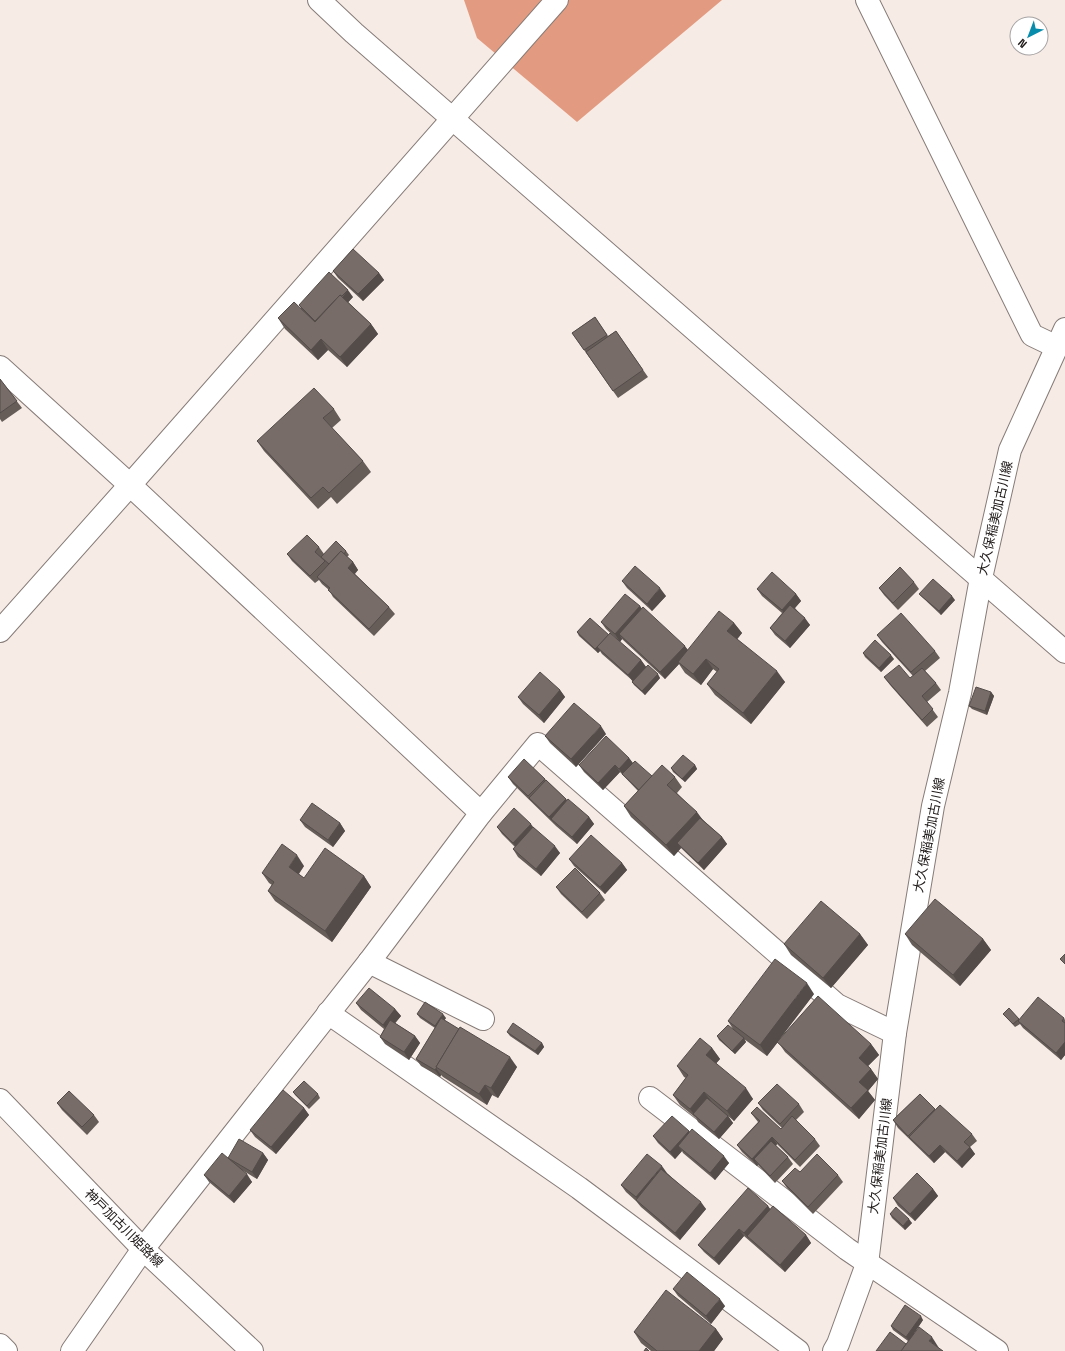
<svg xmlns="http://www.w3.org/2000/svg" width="1065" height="1351" font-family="'Space Grotesk','Noto Sans JP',sans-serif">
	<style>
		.forest { fill: #e29b80 }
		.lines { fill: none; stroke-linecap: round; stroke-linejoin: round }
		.street-casing { stroke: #867b77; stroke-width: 24 }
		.secondary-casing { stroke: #867b77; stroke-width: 24 }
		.primary-casing { stroke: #867b77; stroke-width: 24 }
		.street { stroke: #fff; stroke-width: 22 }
		.secondary { stroke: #fff; stroke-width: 22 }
		.primary { stroke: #fff; stroke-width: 22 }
		.wall { fill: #665d59 }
		.shaded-wall { fill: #534c49 }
		.building { fill: #776c68; stroke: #534c49 }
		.labels { text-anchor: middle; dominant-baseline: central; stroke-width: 3; stroke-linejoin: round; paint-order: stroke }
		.street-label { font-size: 13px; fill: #1e1918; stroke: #fff }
	</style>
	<rect width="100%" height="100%" fill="#f7ebe6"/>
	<polygon class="forest" points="464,0 722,0 577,122 477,38"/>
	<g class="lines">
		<g class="street-casing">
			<g id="street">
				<polyline points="319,0 354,33 1065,652"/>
				<polyline points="867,0 1032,335 1057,347"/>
				<polyline points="0,367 130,485 481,813"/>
				<polyline points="0,631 130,485 557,0"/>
				<polyline points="369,962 483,1019"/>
				<polyline points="328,1013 579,1188 798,1351"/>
				<polyline points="650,1098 847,1249 997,1351"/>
				<polyline points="0,1345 6,1351"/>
				<polyline points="72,1351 143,1249 369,962 481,813 538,744 837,1005 895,1033"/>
			</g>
		</g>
		<g class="secondary-casing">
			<polyline id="secondary" points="834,1351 838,1344 867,1264 895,1033 933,806 960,693 981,578 1010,450 1065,329"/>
		</g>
		<g class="primary-casing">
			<polyline id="primary" points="0,1100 143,1249 252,1351"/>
		</g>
		<use href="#street" class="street"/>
		<use href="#secondary" class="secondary"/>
		<use href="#primary" class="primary"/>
	</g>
	<g class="wall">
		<polygon points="333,271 379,273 384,280 363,301 338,278"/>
		<polygon points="353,297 348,302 371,324 378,334 347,367 328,350 318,360 285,329 278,318 301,308 299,305"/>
		<polygon points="595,317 608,336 616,331 648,377 618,398 572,333"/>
		<polygon points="0,379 22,408 2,422 0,419"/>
		<polygon points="334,409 341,420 332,428 363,461 371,472 337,504 331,497 318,509 264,451 257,441"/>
		<polygon points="319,547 324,554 346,551 349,555 347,557 353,562 358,570 355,574 389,607 395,614 374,636 333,597 329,590 322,584 319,580 315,583 292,561 287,554"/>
		<polygon points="622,581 666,596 652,611 627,588"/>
		<polygon points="914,582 919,589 898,610 884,595 879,588"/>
		<polygon points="757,589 796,594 801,601 795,608 810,625 790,648 775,635 770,628 782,613 762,596"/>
		<polygon points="919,594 955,600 941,615 922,597"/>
		<polygon points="640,606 642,609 688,650 734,623 742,633 737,639 785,682 751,724 715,695 707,684 717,672 713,669 701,685 685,673 679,664 665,679 622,639 620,642 606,629 601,622"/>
		<polygon points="577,632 609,635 641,660 646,667 660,678 645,695 634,685 632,682 633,681 602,654 600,651 598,653 579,636"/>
		<polygon points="877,635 935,651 940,658 925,671 936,683 941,690 927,702 938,717 927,727 890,685 884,677 910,678 913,676 882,642"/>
		<polygon points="863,653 894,659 881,672 865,657"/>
		<polygon points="560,690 565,697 544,723 523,704 518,697"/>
		<polygon points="991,692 994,696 987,715 972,709 969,706"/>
		<polygon points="606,734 576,767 550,743 545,736"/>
		<polygon points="629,758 633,763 652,776 675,777 682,787 677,793 702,819 722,837 727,844 704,870 681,848 674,856 631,817 624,806 638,791 620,772 603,790 584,772 579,765"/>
		<polygon points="695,765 697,769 685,782 673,772 671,768"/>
		<polygon points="508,777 545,779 567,800 589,817 594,824 577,844 556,826 554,824 513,784"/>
		<polygon points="300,820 340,823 345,831 333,847 305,827"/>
		<polygon points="497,827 533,827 560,853 541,876 518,857 513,849 515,847 502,834"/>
		<polygon points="569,859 622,863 627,870 605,894 574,866"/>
		<polygon points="304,866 299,874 304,878 364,876 371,887 332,942 275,901 268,891 272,885 269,883 262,873"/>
		<polygon points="556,887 600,893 605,900 587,919 561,894"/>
		<polygon points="860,934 868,945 831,988 791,955 784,944"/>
		<polygon points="905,934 983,939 991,950 960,986 912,945"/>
		<polygon points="814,994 780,1038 871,1044 879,1055 868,1066 871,1069 878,1079 868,1091 875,1100 859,1119 785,1052 778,1042 767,1056 744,1039 746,1042 735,1054 719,1040 717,1036 733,1029 728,1021"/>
		<polygon points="356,1003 395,1009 401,1016 395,1023 415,1036 420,1043 409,1060 385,1044 380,1037 384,1029 361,1010"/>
		<polygon points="1009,1008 1019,1019 1064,1018 1065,1020 1065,1055 1061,1060 1023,1028 1020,1024 1015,1027 1003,1014"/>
		<polygon points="417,1014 446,1018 444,1020 517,1067 498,1098 492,1095 487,1105 443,1077 441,1075 440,1077 421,1066 416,1059 435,1028 420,1018"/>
		<polygon points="507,1032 542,1043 544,1047 538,1055 510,1036"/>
		<polygon points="712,1048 720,1059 716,1063 753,1099 734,1121 728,1116 733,1123 719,1139 698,1122 696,1118 680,1105 673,1095 686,1078 684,1077 677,1066"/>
		<polygon points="293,1092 318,1094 320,1098 309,1109 295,1095"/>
		<polygon points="920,1094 935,1110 972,1134 977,1141 970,1147 975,1154 962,1168 945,1152 934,1163 898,1128 893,1120"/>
		<polygon points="57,1103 94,1115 99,1122 87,1135 62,1110"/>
		<polygon points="758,1103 799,1104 804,1112 796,1120 815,1139 820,1146 800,1167 777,1144 776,1146 788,1157 793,1164 775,1183 758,1165 757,1166 742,1152 737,1145 758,1122 751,1113 781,1129 782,1128 763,1110"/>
		<polygon points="304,1108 309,1115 276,1154 255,1137 250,1130"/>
		<polygon points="689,1131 729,1163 715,1180 683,1153 682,1151 675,1159 658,1143 653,1136"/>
		<polygon points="263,1153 268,1160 257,1179 242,1170 252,1182 234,1203 209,1182 204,1175 230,1160 228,1158"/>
		<polygon points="800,1172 838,1175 843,1182 813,1214 787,1188 782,1181"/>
		<polygon points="667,1173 706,1209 680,1240 641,1207 636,1201 626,1192 621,1185"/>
		<polygon points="933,1189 938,1196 915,1221 898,1206 893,1198"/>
		<polygon points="768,1206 770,1209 806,1235 811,1243 785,1272 744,1236 719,1265 704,1252 698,1245"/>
		<polygon points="890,1214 912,1223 905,1230 892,1218"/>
		<polygon points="673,1289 725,1306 711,1324 678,1296"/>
		<polygon points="923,1320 914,1333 939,1348 906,1344 908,1341 893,1330 891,1326"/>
		<polygon points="716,1329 723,1339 714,1351 651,1351 641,1343 634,1332"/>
	</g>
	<g class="shaded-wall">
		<polygon points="379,273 384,280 363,301 358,294"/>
		<polygon points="348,290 353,297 323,330 318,323"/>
		<polygon points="371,324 378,334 347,367 340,357"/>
		<polygon points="321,339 328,350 318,360 311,350"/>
		<polygon points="353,562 358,570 353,575 348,568"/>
		<polygon points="660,588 666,596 652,611 647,604"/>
		<polygon points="796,594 801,601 787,617 782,610"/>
		<polygon points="952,596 955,600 941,615 939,611"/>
		<polygon points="640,606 645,614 619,634 622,639 620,642 615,634"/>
		<polygon points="805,618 810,625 790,648 785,641"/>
		<polygon points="734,623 742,633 735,642 727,631"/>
		<polygon points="609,635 597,647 600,651 598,653 595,649"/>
		<polygon points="685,646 690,653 678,662 679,664 665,679 660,672"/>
		<polygon points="891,655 894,659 881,672 879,668"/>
		<polygon points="706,659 713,669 701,685 693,674"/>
		<polygon points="641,660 646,667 633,682 628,675"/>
		<polygon points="777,671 785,682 751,724 743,713"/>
		<polygon points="658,674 660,678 645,695 642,691"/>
		<polygon points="560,690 565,697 544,723 539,715"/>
		<polygon points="991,692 994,696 987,715 985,711"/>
		<polygon points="601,726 606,734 576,767 571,759"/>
		<polygon points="629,758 634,765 624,776 619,769"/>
		<polygon points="615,765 620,772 603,790 598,783"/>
		<polygon points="695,765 697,769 685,782 682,779"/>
		<polygon points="566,799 571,807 551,820 549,817"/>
		<polygon points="697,812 705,823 677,843 681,848 674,856 666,845"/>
		<polygon points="589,817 594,824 577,844 572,837"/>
		<polygon points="340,823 345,831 333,847 328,840"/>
		<polygon points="531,824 536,831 519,850 513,843"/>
		<polygon points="722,837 727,844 704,870 698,863"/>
		<polygon points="555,846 560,853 541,876 536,869"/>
		<polygon points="297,855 304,866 296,877 289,867"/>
		<polygon points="622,863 627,870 605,894 600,887"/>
		<polygon points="364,876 371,887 332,942 325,931"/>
		<polygon points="860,934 868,945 831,988 823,978"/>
		<polygon points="983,939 991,950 960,986 953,975"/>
		<polygon points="807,983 814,994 767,1056 760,1045"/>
		<polygon points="395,1009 401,1016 388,1032 383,1025"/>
		<polygon points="443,1014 446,1018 438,1030 435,1026"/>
		<polygon points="415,1036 420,1043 409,1060 404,1052"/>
		<polygon points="744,1038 746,1042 735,1054 732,1051"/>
		<polygon points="1065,1042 1065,1055 1061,1060 1056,1053"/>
		<polygon points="542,1043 544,1047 538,1055 535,1051"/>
		<polygon points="871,1044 879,1055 866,1068 859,1058"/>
		<polygon points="712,1048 720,1059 714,1066 706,1055"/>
		<polygon points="510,1057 517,1067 498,1098 491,1088"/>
		<polygon points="436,1068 441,1075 440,1077 435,1070"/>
		<polygon points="871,1069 878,1079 868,1091 875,1100 859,1119 851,1108 859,1082"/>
		<polygon points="485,1085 492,1095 487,1105 479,1094"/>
		<polygon points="746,1088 753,1099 734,1121 727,1111"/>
		<polygon points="704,1092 712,1102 695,1116 690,1109"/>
		<polygon points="304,1108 309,1115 276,1154 271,1147"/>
		<polygon points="728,1116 733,1123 719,1139 714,1132"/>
		<polygon points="689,1131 694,1138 678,1146 682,1151 675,1159 670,1152"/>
		<polygon points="772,1137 777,1144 759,1164 754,1159 758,1165 757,1166 752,1159"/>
		<polygon points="940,1145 945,1152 934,1163 929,1156"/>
		<polygon points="970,1147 975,1154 962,1168 957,1161"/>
		<polygon points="263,1153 268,1160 257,1179 252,1172"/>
		<polygon points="724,1156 729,1163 715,1180 710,1173"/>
		<polygon points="662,1166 667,1173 641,1204 636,1197"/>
		<polygon points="247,1174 252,1182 234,1203 229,1196"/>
		<polygon points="933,1189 938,1196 915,1221 910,1214"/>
		<polygon points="701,1202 706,1209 680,1240 675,1233"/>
		<polygon points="768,1206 773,1213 747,1236 750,1240 744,1233"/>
		<polygon points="909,1219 912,1223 905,1230 903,1226"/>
		<polygon points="739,1229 744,1236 719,1265 714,1258"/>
		<polygon points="806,1235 811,1243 785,1272 780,1265"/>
		<polygon points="720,1299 725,1306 711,1324 706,1316"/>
		<polygon points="921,1316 923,1320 909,1341 906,1337"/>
		<polygon points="716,1329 723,1339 714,1351 699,1351"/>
		<polygon points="932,1337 939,1348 929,1341"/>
	</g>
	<g class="building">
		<polygon points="353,249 379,273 358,294 333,271"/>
		<polygon points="329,272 348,290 342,296 340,295 315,321 299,305"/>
		<polygon points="340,295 371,324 340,357 321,339 311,350 278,318 294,302 315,322"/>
		<polygon points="595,317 607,335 584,350 572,333"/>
		<polygon points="616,331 643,370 613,391 586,352"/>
		<polygon points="0,379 17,401 0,413"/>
		<polygon points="314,388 334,409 323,418 363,461 329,493 323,487 311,498 257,441"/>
		<polygon points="307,535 319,547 315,552 325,561 310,576 287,554"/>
		<polygon points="336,541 346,551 344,554 341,551 329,564 321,557"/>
		<polygon points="341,551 353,562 348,568 389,607 369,629 328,590 330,588 317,577"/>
		<polygon points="635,566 660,588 647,604 622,581"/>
		<polygon points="900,567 914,582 893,603 879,588"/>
		<polygon points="772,572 796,594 782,610 757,589"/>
		<polygon points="933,579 952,596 939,611 919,594"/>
		<polygon points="625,594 640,606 615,634 601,622"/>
		<polygon points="790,605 805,618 785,641 770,628"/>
		<polygon points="643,607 685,646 660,672 619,634"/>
		<polygon points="719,611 734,623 727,631 777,671 743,713 707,684 719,669 706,659 693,674 678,662"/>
		<polygon points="901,613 935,651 911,672 877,635"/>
		<polygon points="590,618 609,635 595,649 577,632"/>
		<polygon points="610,633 641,660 628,675 597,647"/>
		<polygon points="875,640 891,655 879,668 863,653"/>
		<polygon points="648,665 658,674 642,691 632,682"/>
		<polygon points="899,665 910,678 922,668 936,683 922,696 933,709 922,720 884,677"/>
		<polygon points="540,672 560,690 539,715 518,697"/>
		<polygon points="976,687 991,692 985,711 969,706"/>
		<polygon points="574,703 601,726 571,759 545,736"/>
		<polygon points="606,736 629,758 619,769 615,765 598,783 579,765"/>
		<polygon points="683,755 695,765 682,779 671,768"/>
		<polygon points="524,759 545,779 528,796 508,777"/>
		<polygon points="635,761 652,776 639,790 622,774"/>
		<polygon points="662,765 675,777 667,785 697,812 666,845 624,806"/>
		<polygon points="546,780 566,799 549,817 529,798"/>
		<polygon points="568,799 589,817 572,837 551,819"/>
		<polygon points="312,803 340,823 328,840 300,820"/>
		<polygon points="514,808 531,824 513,843 497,827"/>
		<polygon points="700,818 722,837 698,863 677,843"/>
		<polygon points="533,827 555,846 536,869 513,849"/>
		<polygon points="591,835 622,863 600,887 569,859"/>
		<polygon points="282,844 297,855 289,867 304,878 325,848 364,876 325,931 268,891 274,882 262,873"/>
		<polygon points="575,868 600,893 582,912 556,887"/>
		<polygon points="935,899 983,939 953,975 905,934"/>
		<polygon points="821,901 860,934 823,978 784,944"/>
		<polygon points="1065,954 1065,964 1060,959"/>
		<polygon points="775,959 807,983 760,1045 728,1021"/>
		<polygon points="369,988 395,1009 383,1025 356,1003"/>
		<polygon points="818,996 871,1044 859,1058 871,1069 859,1082 868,1090 851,1108 777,1042"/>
		<polygon points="1038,997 1064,1018 1062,1021 1065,1023 1065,1042 1056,1053 1018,1021"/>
		<polygon points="425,1002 443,1014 435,1026 417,1014"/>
		<polygon points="1009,1008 1019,1019 1013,1024 1003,1014"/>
		<polygon points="441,1018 459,1029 436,1067 437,1067 435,1070 416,1059"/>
		<polygon points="390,1020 415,1036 404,1052 380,1037"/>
		<polygon points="513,1023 542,1043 535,1051 507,1032"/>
		<polygon points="728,1025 744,1038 732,1051 717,1036"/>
		<polygon points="460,1027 510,1057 491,1088 485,1085 479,1094 436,1067"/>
		<polygon points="700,1038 712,1048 706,1055 746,1088 727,1111 704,1092 690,1109 673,1095 688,1075 677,1066"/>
		<polygon points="304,1081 318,1094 307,1106 293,1092"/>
		<polygon points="777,1084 799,1104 780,1124 758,1103"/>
		<polygon points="283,1090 304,1108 271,1147 250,1130"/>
		<polygon points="69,1091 94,1115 82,1127 57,1103"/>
		<polygon points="920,1094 935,1109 908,1136 893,1120"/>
		<polygon points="707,1098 728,1116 714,1132 693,1114"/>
		<polygon points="940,1105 972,1134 964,1142 970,1147 957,1161 940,1145 929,1156 909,1137"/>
		<polygon points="757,1107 781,1129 792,1116 815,1139 795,1160 772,1137 752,1159 737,1145 760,1121 751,1113"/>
		<polygon points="672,1116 689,1131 670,1152 653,1136"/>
		<polygon points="692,1129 724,1156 710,1173 678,1146"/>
		<polygon points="239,1139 263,1153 252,1172 228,1158"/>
		<polygon points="771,1141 788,1157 770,1176 754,1159"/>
		<polygon points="222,1153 247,1174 229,1196 204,1175"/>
		<polygon points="647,1154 662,1166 636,1197 621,1185"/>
		<polygon points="817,1154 838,1175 808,1207 782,1181 795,1168 800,1172"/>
		<polygon points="661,1169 701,1202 675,1233 636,1200"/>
		<polygon points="917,1173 933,1189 910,1214 893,1198"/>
		<polygon points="748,1188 768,1206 744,1233 739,1229 714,1258 698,1245"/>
		<polygon points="773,1206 806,1235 780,1265 747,1236"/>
		<polygon points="896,1207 909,1219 903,1226 890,1214"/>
		<polygon points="687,1272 720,1299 706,1316 673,1289"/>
		<polygon points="666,1290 716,1329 699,1351 657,1351 634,1332"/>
		<polygon points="905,1305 921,1316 906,1337 891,1326"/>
		<polygon points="919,1327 932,1337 929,1341 943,1351 901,1351"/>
		<polygon points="890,1332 906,1344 901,1351 876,1351"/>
		<polygon points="646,1348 649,1351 644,1351"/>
	</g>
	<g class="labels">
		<g class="street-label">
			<text transform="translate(995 518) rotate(-77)">大久保稲美加古川線</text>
			<text transform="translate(929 835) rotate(-79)">大久保稲美加古川線</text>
			<text transform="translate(880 1156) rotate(-83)">大久保稲美加古川線</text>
			<text transform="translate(124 1228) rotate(45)">神戸加古川姫路線</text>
		</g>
	</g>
	<g transform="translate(1029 36) rotate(222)"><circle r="19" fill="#ffffff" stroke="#a5a3a3"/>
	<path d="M0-3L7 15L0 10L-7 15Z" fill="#088cac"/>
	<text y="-6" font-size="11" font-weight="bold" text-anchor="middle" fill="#1e1918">N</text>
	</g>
</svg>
